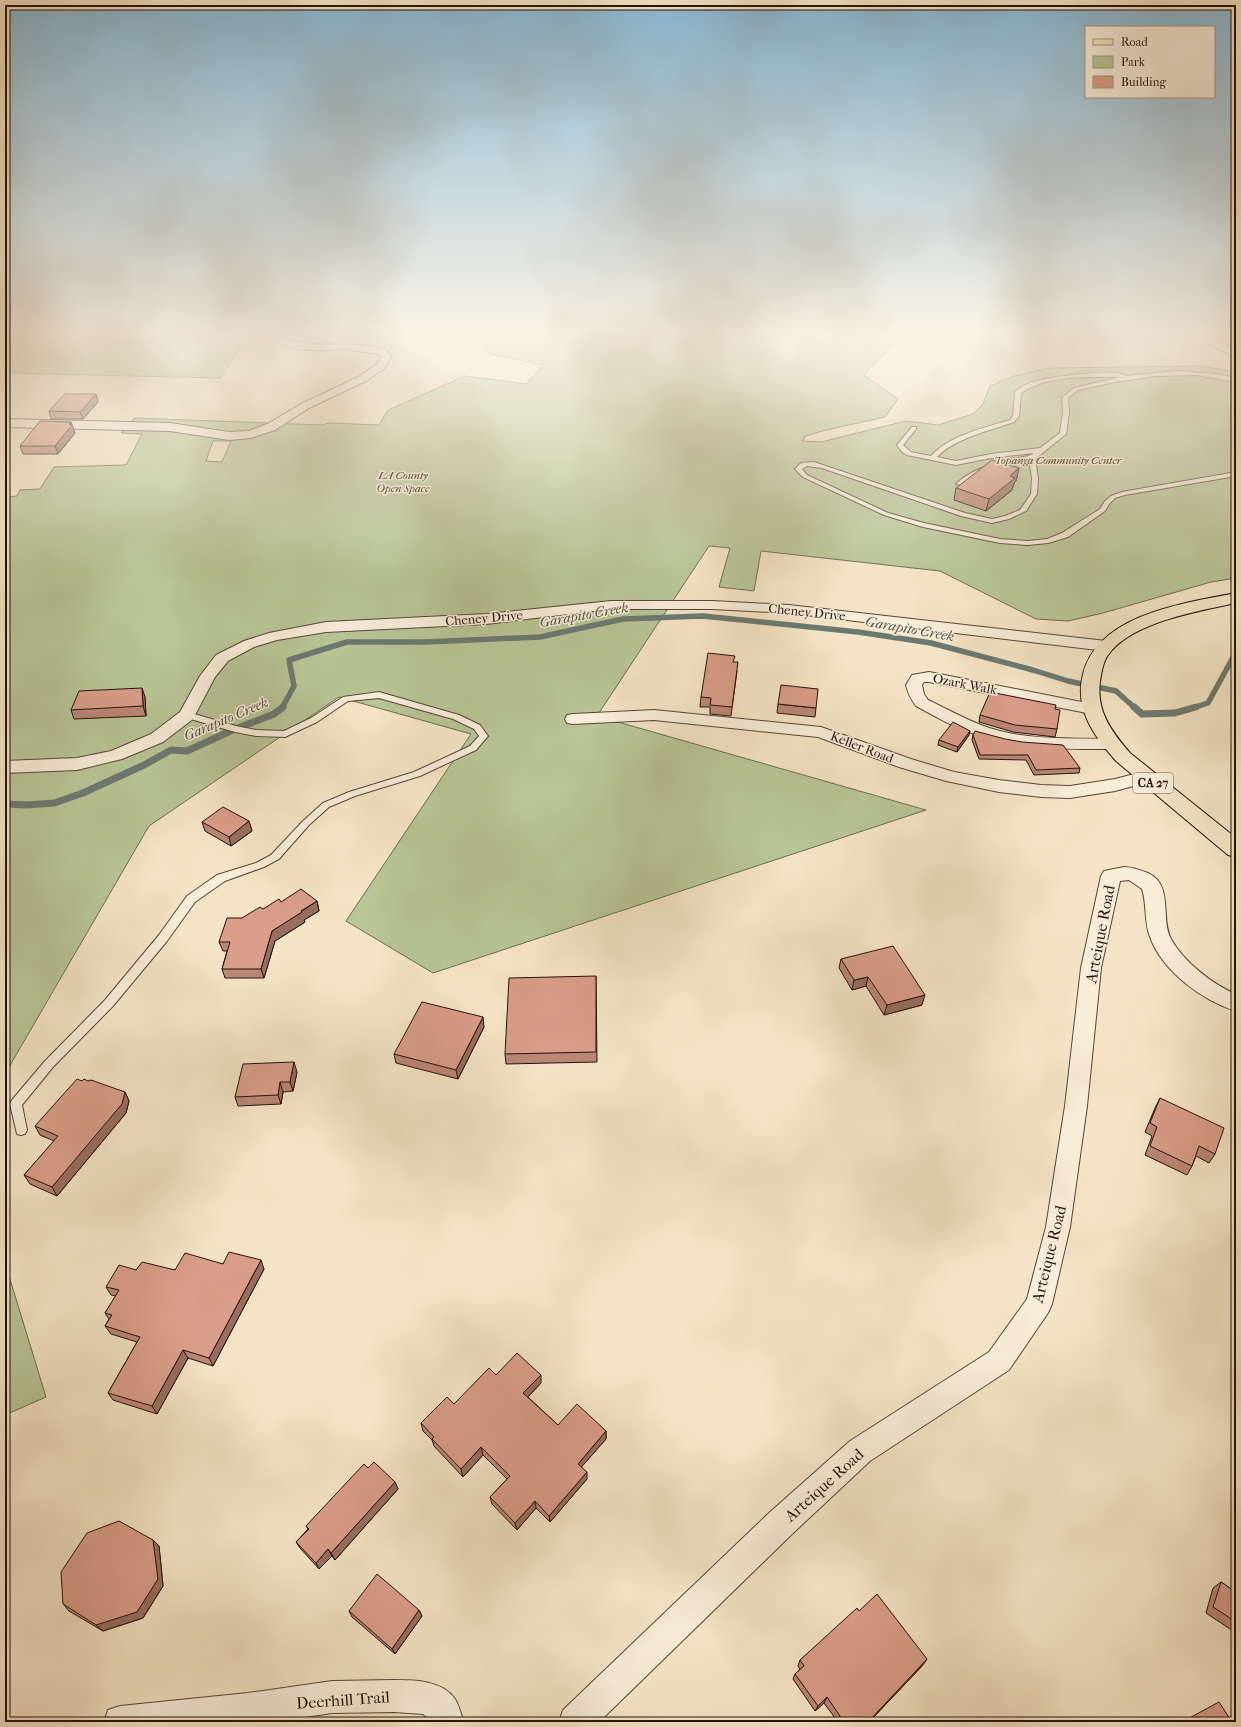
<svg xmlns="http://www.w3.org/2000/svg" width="1241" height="1727" font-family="'IM FELL French Canon',serif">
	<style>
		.green { fill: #b8c597; stroke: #6e6c50; fill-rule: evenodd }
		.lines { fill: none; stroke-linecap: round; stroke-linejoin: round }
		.stream-far1 { stroke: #6c7971; stroke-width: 5.5 }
		.stream { stroke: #6c7971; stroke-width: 7 }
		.service-casing { stroke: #574639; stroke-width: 2 }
		.minor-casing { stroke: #574639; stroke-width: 2 }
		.primary-casing { stroke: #23120a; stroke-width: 2 }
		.service { fill: #f8edd9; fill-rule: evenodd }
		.minor { fill: #f8edd9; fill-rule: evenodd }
		.primary { fill: #f4e4c5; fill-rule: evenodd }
		.wall { fill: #bb8776; stroke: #23120a }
		.shaded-wall { fill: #986e60; stroke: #23120a }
		.building { fill: #d99d89; stroke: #23120a }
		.labels { text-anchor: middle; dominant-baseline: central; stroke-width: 3; stroke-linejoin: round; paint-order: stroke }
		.far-park-label { font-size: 11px; font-style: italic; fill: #57513b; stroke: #f8edd9 }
		.shield { fill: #f8edd9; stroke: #635448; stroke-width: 1 }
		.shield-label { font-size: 12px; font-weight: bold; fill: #23120a }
		.street-label { font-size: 13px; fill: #23120a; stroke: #f8edd9 }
		.water-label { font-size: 14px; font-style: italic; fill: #4d4e46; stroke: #f8edd9 }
		.near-street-label { font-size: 16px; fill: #23120a; stroke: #f8edd9 }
	</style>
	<rect width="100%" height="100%" fill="#f4e4c5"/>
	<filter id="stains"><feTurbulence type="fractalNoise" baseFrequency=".005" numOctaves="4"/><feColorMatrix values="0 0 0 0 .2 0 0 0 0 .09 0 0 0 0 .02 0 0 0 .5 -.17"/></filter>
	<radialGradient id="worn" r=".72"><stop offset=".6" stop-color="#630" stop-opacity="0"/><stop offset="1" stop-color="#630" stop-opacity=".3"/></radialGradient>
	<g class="green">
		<polygon points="5,332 236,332 241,346 220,378 5,373"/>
		<path d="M 466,332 L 904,332 L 864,375 L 898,399 L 885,417 L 822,431 L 803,437 L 805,438 L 802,441 L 821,442 L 906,421 L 938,425 L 973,414 L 983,404 L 990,386 L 1014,376 L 1051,368 L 1201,366 L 1236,372 L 1236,578 L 1211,582 L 1103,613 L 1068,621 L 1036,619 L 940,571 L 761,551 L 754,591 L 719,587 L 730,548 L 709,546 L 597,716 L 926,810 L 433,973 L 346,921 L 471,734 L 339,697 L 149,826 L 5,1074 L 5,497 L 17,496 L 20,490 L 40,489 L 54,467 L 126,465 L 142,434 L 121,433 L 134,418 L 322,425 L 329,423 L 379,425 L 388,410 L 465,376 L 526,384 L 543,365 L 491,354 ZM 213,441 L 231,441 L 222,462 L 206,461 Z"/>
		<polygon points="5,1263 46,1397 5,1415"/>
	</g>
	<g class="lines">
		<g class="stream-far1">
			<polyline points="282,708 294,686 289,660 347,642 424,642 540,637 623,619 703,616 858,632 931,643 1033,670 1068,681 1116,691 1135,708"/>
			<polyline points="1192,708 1208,703 1236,652"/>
		</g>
		<g class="stream">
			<polyline points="1134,707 1142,714 1175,713 1196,707"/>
			<polyline points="5,804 27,805 54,803 83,793 144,765 171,750 187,751 235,729 274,714 283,707"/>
		</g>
		<g class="service-casing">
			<g id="service">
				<path d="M 1177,371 L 1217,374 L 1236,378 L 1236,382 L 1197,375 L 1156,376 L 1115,382 L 1078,390 L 1068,398 L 1069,412 L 1066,434 L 1035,459 L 1038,478 L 1037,494 L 1026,511 L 1009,519 L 992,523 L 961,516 L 822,468 L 807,466 L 802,469 L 807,475 L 888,513 L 924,523 L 1000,539 L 1028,541 L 1047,539 L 1062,533 L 1100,509 L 1105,501 L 1111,496 L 1122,492 L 1236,472 L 1236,476 L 1125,495 L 1115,498 L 1110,503 L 1105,511 L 1068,537 L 1048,543 L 1028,545 L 1000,543 L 923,527 L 884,515 L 803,477 L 795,469 L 801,463 L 814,462 L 965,513 L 992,519 L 1005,516 L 1020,510 L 1031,494 L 1032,478 L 1029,460 C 1004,464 982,471 961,485 L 956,484 C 969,471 993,463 1010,459 C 1019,457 1028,458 1034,453 L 991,458 L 956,465 L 907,455 L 902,452 L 897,445 L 912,427 L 916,427 L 916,429 L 903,445 L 911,452 L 931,456 C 950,435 984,428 1010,420 L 1013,416 L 1015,392 C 1021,386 1029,383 1037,381 C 1050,377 1118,368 1126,376 ZM 1099,377 L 1120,377 L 1074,388 L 1062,398 L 1063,412 L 1060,433 L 1040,448 L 991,454 L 956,461 L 937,457 C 953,439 991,430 1014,422 L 1019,416 L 1021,393 C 1043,378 1073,377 1099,377 Z"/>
				<polygon points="379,692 459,715 480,725 488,736 476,750 420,776 355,796 329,807 309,825 279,859 264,867 225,881 195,902 167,941 113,1006 53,1067 22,1105 27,1130 25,1134 21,1135 17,1134 10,1104 12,1100 45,1061 105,1000 159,935 187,896 217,875 256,863 271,855 303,821 323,803 349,792 414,772 470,746 479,736 474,729 453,719 379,698 348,701 317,722 285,737 256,736 235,732 184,717 183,715 184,713 187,712 236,726 256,730 284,731 311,718 343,697"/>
			</g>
		</g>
		<g class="minor-casing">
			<g id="minor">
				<path d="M 266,332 L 276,332 C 292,350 346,342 370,346 C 375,347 382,347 386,350 C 388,351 390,355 391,357 L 384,369 L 366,381 L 309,408 L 275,430 L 251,438 L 229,440 L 170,431 L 5,427 L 5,419 L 170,423 L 229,432 L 249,431 L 267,424 L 301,404 L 358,377 L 376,365 L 381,357 L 378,354 C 368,352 358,351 347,350 C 322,349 283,356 266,332 Z"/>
				<path d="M 1186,332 C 1205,329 1220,342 1236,350 L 1236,357 L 1187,334 Z"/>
				<polygon points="611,601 712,601 789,605 1106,641 1111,643 1114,646 1111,649 1106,651 789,613 712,609 611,609 486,624 326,632 277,640 254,647 228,661 215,677 193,719 163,742 122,759 77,770 5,773 5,761 77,758 111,751 151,734 180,712 200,676 216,655 244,641 269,633 326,622 486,614"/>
				<path d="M 929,672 L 1092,704 L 1098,705 L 1100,709 L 1098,713 L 1092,714 L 929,682 L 924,682 L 922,685 L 924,694 L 928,700 C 945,708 963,718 981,725 C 1022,741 1069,738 1112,739 L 1118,740 L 1121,744 L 1118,748 L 1112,749 C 1064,749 1014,750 969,732 C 951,726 933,715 916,706 C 911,699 908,694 906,685 L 912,675 Z"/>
				<polygon points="654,710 821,727 911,759 954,772 999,780 1041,785 1070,786 1115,779 1146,771 1152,773 1155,777 1152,781 1115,791 1070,798 1041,797 999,792 946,781 899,767 818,737 654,720 573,724 567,723 565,719 567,715 573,714"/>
				<path d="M 1124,867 C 1132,867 1140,870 1148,873 C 1174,885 1160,919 1171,939 C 1183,961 1213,985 1236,994 L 1236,1011 C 1203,1001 1162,971 1150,937 C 1144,922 1147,905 1142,889 L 1129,880 L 1120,881 L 1101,968 L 1087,1106 L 1070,1227 L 1052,1304 L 1048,1313 L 1009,1370 L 870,1461 L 791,1535 L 599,1722 L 559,1722 L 563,1710 L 769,1513 L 850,1441 L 989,1352 L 1027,1299 L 1046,1227 L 1065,1106 L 1081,968 L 1101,876 L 1104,871 Z"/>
				<path d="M 394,1680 C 414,1680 442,1680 455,1699 C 459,1705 461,1715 464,1722 L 432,1722 L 423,1714 L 394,1712 L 332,1713 L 272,1722 L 104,1722 L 108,1710 L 120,1706 L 248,1693 L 332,1681 Z"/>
			</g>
		</g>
		<g class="primary-casing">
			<path id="primary" d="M 1236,593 L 1236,603 C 1199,611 1131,622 1108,655 C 1103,662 1101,674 1100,682 C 1096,711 1112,732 1130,753 L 1236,838 L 1236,857 L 1228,855 L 1116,761 C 1094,736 1074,709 1083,674 C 1098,614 1185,603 1236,593 Z"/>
		</g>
		<use href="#service" class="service"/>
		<use href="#minor" class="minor"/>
		<use href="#primary" class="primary"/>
	</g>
	<g class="wall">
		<polygon points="96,394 98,402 83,419 51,419 49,411"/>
		<polygon points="71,425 75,433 58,454 23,454 20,446"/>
		<polygon points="1019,468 1016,481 1014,483 1012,490 986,511 954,500 956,488"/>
		<polygon points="734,662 737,671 731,716 710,714 710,707 700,707 701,697"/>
		<polygon points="145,697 146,716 74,719 71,710"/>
		<polygon points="778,704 816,708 815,717 777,713"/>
		<polygon points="1055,709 1057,729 1055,737 1013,732 979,722 980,715"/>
		<polygon points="969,735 957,752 938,745 939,740"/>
		<polygon points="973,735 1080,768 1079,773 1034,775 1026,760 979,759 972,740"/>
		<polygon points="249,821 252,831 231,846 205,831 202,822"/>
		<polygon points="317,901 319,911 304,920 305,922 275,941 264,978 225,978 222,969 227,951 223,951 219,942 263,909 281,902"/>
		<polygon points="841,959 922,1005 884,1015 866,986 852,990 839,968"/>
		<polygon points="596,976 597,1062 506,1064 505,1054"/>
		<polygon points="484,1027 458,1079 396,1063 394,1054"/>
		<polygon points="297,1072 293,1091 283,1092 281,1104 238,1106 235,1097"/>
		<polygon points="82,1081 125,1092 129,1101 126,1113 57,1196 30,1184 24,1175 54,1141 40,1135 35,1126"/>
		<polygon points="1160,1098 1215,1154 1209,1163 1196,1156 1192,1166 1187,1175 1145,1155 1152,1136 1145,1132 1155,1108"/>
		<polygon points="223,1264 264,1269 213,1366 188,1358 157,1414 113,1400 108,1393 137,1342 111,1334 105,1326 109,1319 105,1313 116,1296 111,1295 106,1287 136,1270 175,1270"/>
		<polygon points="496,1375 541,1383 528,1397 558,1425 606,1431 606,1439 581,1467 587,1479 550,1522 536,1508 517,1530 492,1504 490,1497 507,1479 483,1455 463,1477 434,1446 432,1440 423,1431 421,1423 454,1404"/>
		<polygon points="368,1468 395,1482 398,1489 335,1560 332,1556 319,1569 300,1548 296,1542 308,1529 306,1526"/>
		<polygon points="153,1540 159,1546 163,1586 143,1618 103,1631 69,1611 63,1604"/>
		<polygon points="1221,1582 1236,1592 1236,1633 1206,1613 1213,1588"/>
		<polygon points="419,1610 422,1616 395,1654 352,1617 349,1611"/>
		<polygon points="859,1611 923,1665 869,1722 838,1722 824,1703 815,1711 793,1679 795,1674 800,1669 798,1666 800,1660"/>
	</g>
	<g class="shaded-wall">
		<polygon points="96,394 98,402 83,419 80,412"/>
		<polygon points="71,422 75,433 58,454 55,446"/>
		<polygon points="1019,468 1016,481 1014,483 1012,490 986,511 989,499 1010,476"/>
		<polygon points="142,688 145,697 146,716 143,706"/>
		<polygon points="970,731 969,735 957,752 958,747"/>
		<polygon points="249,821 252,831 231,846 229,837"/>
		<polygon points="317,901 319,911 304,920 305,922 275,941 264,978 261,969 272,931"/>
		<polygon points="868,977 866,986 852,990 854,980"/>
		<polygon points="925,995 922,1005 884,1015 887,1005"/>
		<polygon points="483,1017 484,1027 458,1079 456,1070"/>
		<polygon points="294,1062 297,1072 293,1091 290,1082"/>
		<polygon points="280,1082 283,1092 281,1104 278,1095"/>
		<polygon points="125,1092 129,1101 126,1113 57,1196 52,1187"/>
		<polygon points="261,1260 264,1269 213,1366 209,1358"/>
		<polygon points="183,1350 188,1358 157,1414 152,1406"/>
		<polygon points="541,1375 541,1383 524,1401 523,1393"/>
		<polygon points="606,1431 606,1439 578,1471 578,1464"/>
		<polygon points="481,1447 483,1455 463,1477 461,1469"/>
		<polygon points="587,1472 587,1479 550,1522 549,1516"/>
		<polygon points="395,1482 398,1489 335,1560 331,1553"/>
		<polygon points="535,1501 536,1508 517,1530 515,1523"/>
		<polygon points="153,1540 159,1546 163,1586 143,1618 103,1631 96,1625"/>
		<polygon points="328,1549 332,1556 319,1569 316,1563"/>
		<polygon points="419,1610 422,1616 395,1654 392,1649"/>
		<polygon points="927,1659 923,1665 869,1722 868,1722"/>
		<polygon points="827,1697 824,1703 815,1711 818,1706"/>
	</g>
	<g class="building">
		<polygon points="65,394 96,394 80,412 49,411"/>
		<polygon points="40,421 71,422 69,424 72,425 55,446 20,446"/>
		<polygon points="992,460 1019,468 1010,476 1015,478 989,499 956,488"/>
		<polygon points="708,653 735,656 733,662 738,662 732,707 710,705 711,698 701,697"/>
		<polygon points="781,685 818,689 816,708 778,704"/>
		<polygon points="142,688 143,706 71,710 79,691"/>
		<polygon points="990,692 1056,705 1055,709 1060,710 1057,729 1015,725 980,715"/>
		<polygon points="953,722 970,731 958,747 939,740"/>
		<polygon points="975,731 1005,739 1022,742 1063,745 1080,768 1036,770 1028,755 980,755 973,735"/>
		<polygon points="223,807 249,821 229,837 202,822"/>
		<polygon points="301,889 317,901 301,911 302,912 272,931 261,969 222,969 230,942 219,942 227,918 242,918 260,907 263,909 279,899 281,902"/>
		<polygon points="893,946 925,995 887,1005 868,977 854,980 841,959"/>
		<polygon points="596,976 596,1052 505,1054 509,978"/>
		<polygon points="422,1002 483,1017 456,1070 394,1054"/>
		<polygon points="294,1062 290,1082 280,1082 278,1095 235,1097 243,1064"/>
		<polygon points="77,1079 82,1081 84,1079 88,1081 91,1080 125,1092 122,1104 52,1187 24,1175 58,1136 35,1126"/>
		<polygon points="1160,1098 1224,1128 1215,1154 1199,1146 1192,1166 1150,1146 1157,1127 1150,1123"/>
		<polygon points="229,1252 261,1260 209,1358 183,1350 152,1406 108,1393 140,1337 105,1326 112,1315 105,1313 119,1290 106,1287 119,1265 136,1270 142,1262 175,1270 185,1253 223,1264"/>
		<polygon points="517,1353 541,1375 523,1393 558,1425 577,1404 606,1431 578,1464 587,1472 549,1516 535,1501 515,1523 490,1497 510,1476 481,1447 461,1469 432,1439 434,1437 421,1423 447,1397 454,1404 489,1368 496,1375"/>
		<polygon points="374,1462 395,1482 331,1553 328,1549 316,1563 296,1542 309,1529 306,1526 364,1464 368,1468"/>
		<polygon points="119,1521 153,1540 158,1579 137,1612 96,1625 63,1604 61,1572 87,1533"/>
		<polygon points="377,1574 419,1610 392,1649 349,1611"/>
		<polygon points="1221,1582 1236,1592 1236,1622 1213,1607"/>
		<polygon points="877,1594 927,1659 868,1722 844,1722 827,1697 818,1706 795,1674 804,1666 800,1660 857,1608 859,1611"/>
		<polygon points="1219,1702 1232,1722 1182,1722"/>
	</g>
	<linearGradient id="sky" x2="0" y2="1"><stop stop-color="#89b8d4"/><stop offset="0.58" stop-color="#faf3e5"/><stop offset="1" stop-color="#faf3e5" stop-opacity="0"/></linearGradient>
	<rect width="1241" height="573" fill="url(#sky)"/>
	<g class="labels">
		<g class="far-park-label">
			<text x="1058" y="460">Topanga Community Center</text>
			<text x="403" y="475">LA County<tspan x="403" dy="13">Open Space</tspan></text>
		</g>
		<rect class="shield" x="1133" y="773" width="40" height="20" rx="3"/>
		<g class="shield-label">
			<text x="1153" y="783">CA 27</text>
		</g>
		<g class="street-label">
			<text transform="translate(807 612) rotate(6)">Cheney Drive</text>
			<text transform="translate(484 618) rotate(-5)">Cheney Drive</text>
			<text transform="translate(965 684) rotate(11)">Ozark Walk</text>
			<text transform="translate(862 747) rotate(21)">Keller Road</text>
		</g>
		<g class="water-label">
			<text transform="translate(584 615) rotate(-10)">Garapito Creek</text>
			<text transform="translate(910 629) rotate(10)">Garapito Creek</text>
			<text transform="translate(226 719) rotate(-23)">Garapito Creek</text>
		</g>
		<g class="near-street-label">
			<text transform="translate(1100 934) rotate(-79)">Arteique Road</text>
			<text transform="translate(1049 1254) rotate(-76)">Arteique Road</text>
			<text transform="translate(824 1485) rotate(-42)">Arteique Road</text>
			<text transform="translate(343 1700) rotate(-4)">Deerhill Trail</text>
		</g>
	</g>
	<rect width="1241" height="1727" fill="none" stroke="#f4e4c5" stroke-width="20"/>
	<rect x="6" y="6" width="1229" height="1715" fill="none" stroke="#23120a" stroke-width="2"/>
	<rect x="10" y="10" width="1221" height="1707" fill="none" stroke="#23120a"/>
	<rect x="1085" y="26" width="130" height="72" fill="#f8edd9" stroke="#a39586"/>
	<rect x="1093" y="39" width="20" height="6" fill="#f4e4c5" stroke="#a39586"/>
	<text x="1121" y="46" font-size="12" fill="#23120a">Road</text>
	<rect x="1093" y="56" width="20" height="12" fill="#b8c597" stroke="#a39586"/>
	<text x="1121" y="66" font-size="12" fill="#23120a">Park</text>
	<rect x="1093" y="76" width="20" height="12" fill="#d99d89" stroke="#a39586"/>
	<text x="1121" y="86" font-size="12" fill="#23120a">Building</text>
	<rect width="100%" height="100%" filter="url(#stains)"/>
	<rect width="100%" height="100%" fill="url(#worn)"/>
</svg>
